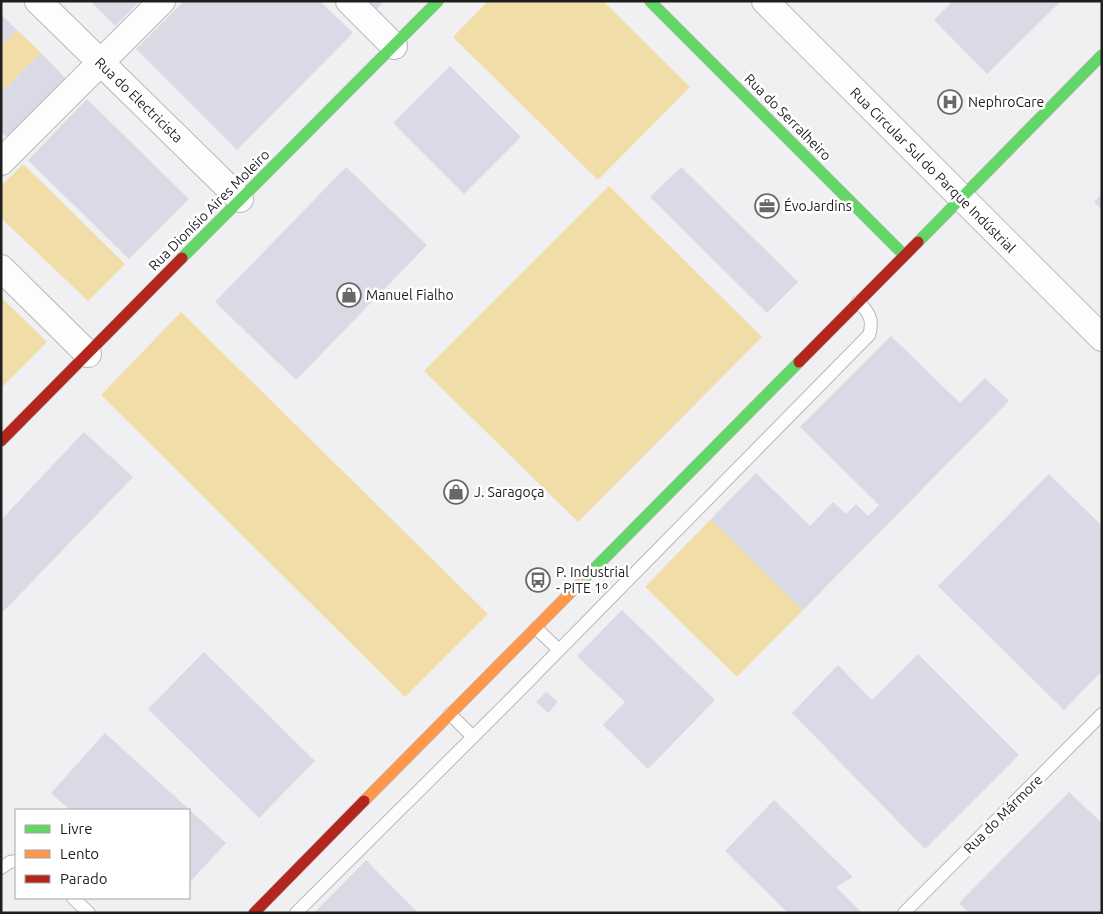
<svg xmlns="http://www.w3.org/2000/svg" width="1103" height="914" font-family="Ubuntu,sans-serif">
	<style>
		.green { fill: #f1dda8 }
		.building { fill: #d9dae5 }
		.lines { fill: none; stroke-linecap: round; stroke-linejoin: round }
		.lane-casing { stroke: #b8b8ba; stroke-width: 14 }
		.street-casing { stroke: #b8b8ba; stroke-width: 28 }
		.fast-casing { stroke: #b8b8ba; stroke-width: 12 }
		.slow-casing { stroke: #b8b8ba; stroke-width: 12 }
		.jam-casing { stroke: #b8b8ba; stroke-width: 12 }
		.lane { stroke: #fdfdfd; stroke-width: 12 }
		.street { stroke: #fdfdfd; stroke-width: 26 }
		.fast { stroke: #63d668; stroke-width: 11 }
		.slow { stroke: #ff974d; stroke-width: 11 }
		.jam { stroke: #b3261e; stroke-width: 11 }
		.labels { text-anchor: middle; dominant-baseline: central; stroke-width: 5; stroke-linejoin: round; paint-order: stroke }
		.street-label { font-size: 14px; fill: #1e1e1f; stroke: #fff }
		.poi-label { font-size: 14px; fill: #1e1e1f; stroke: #fff; text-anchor: start }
	</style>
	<rect width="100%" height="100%" fill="#f0f0f2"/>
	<g class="green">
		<polygon points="488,1 603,1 690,87 598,180 453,37"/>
		<polygon points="17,30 41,53 1,93 1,45"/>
		<polygon points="23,164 125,264 88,301 1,218 1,186"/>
		<polygon points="609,186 762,337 578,522 424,371"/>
		<polygon points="1,297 47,342 1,388"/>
		<polygon points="181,312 488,614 405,697 101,395"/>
		<polygon points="711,519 803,610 737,677 645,587"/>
	</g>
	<g class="building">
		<polygon points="90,1 140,1 115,26"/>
		<polygon points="184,1 320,1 353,33 237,150 136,49"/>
		<polygon points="369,1 384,1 377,9"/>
		<polygon points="953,1 1061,1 987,74 934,20"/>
		<polygon points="1,14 17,30 1,45"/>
		<polygon points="41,53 67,80 9,139 1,132 1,93"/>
		<polygon points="450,66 521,137 464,194 393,123"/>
		<polygon points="87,99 189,199 129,259 28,160"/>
		<polygon points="346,167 427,245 296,380 215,302"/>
		<polygon points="681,167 798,282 767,313 650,197"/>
		<polygon points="1102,194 1102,209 1094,202"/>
		<polygon points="891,336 960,403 985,378 1009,401 803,610 711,519 756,473 810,526 833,502 846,514 856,504 868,516 879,505 800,427"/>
		<polygon points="84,432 133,477 1,614 1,520"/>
		<polygon points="1049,474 1102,526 1102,671 1064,710 938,586"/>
		<polygon points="622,610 715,700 648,769 603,725 625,702 577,656"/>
		<polygon points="204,652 315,761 259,818 148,709"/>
		<polygon points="918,654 1019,755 925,849 792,713 838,665 872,700"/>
		<polygon points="546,692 558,702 548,713 536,702"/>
		<polygon points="105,733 226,843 189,883 189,810 70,810 51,793"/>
		<polygon points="1069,792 1102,823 1102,913 969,913 959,903"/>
		<polygon points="774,800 853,877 836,887 862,913 788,913 725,851"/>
		<polygon points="366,860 418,913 314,913"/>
	</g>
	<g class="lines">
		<g class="lane-casing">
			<g id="lane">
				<polyline points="536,628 559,650"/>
				<polyline points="450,714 473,737"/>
				<polyline points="1,868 10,862 16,861"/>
				<polyline points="73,898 89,913"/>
				<path d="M 296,913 L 508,702 L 869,335 C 874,320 869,312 858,302"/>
				<polyline points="904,913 1102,714"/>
			</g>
		</g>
		<g class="street-casing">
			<g id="street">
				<polyline points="38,1 240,199"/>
				<polyline points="349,1 394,46"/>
				<polyline points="765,1 1102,338"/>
				<polyline points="1,162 162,1"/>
				<polyline points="1,268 88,354"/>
			</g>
		</g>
		<g class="fast-casing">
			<g id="fast">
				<polyline points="650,1 904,255"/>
				<polyline points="918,242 1102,55"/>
				<polyline points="182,258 438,1"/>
				<polyline points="580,583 799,362"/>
			</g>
		</g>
		<g class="slow-casing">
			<polyline id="slow" points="364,801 580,583"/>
		</g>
		<g class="jam-casing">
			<g id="jam">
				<polyline points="799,362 918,242"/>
				<polyline points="1,441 182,258"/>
				<polyline points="254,913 364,801"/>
			</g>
		</g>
		<use href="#lane" class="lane"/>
		<use href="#street" class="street"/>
		<use href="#fast" class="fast"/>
		<use href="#slow" class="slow"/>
		<use href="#jam" class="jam"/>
	</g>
	<defs>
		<g id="hospital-ring" transform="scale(1.25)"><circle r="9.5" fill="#fff" stroke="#686869" stroke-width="1.5"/><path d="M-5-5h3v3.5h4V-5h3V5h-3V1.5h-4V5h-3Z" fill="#686869"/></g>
		<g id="office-ring" transform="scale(1.25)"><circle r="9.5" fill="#fff" stroke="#686869" stroke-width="1.5"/><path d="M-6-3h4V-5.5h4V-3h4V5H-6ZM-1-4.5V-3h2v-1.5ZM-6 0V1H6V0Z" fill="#686869"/></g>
		<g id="shop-ring" transform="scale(1.25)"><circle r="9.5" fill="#fff" stroke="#686869" stroke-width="1.5"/><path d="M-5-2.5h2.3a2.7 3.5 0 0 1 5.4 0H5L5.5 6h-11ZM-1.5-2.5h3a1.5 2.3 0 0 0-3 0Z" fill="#686869"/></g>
		<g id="bus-ring" transform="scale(1.25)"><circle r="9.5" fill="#fff" stroke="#686869" stroke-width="1.5"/><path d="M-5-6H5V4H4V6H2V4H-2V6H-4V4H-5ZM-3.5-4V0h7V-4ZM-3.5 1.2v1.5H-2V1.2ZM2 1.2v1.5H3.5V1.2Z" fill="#686869"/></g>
	</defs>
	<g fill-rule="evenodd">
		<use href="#hospital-ring" x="950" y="102"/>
		<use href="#office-ring" x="767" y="206"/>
		<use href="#shop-ring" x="349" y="295"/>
		<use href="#shop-ring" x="456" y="492"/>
		<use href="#bus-ring" x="538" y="580"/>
	</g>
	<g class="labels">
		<g class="street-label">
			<text transform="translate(139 100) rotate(44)">Rua do Electricista</text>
			<text transform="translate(788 117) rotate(45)">Rua do Serralheiro</text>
			<text transform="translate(933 170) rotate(45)">Rua Circular Sul do Parque Indústrial</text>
			<text transform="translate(209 210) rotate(-45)">Rua Dionísio Aires Moleiro</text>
			<text transform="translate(1003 814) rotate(-45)">Rua do Mármore</text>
		</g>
		<g class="poi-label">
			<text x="968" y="102">NephroCare</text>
			<text x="784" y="206">ÉvoJardins</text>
			<text x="366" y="295">Manuel Fialho</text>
			<text x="474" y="492">J. Saragoça</text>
			<text x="556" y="572">P. Industrial<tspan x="556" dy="16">- PITE 1º</tspan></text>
		</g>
	</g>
	<rect width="1103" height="914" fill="none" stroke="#1e1e1f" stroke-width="5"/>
	<rect x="15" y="809" width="175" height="90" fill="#ffffff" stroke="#a5a5a5"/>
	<rect x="25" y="825" width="25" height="8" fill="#63d668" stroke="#a5a5a5"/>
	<text x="60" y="834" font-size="15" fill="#1e1e1f">Livre</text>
	<rect x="25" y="850" width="25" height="8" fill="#ff974d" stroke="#a5a5a5"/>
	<text x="60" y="859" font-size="15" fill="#1e1e1f">Lento</text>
	<rect x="25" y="875" width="25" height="8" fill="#b3261e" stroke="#a5a5a5"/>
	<text x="60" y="884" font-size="15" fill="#1e1e1f">Parado</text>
</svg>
